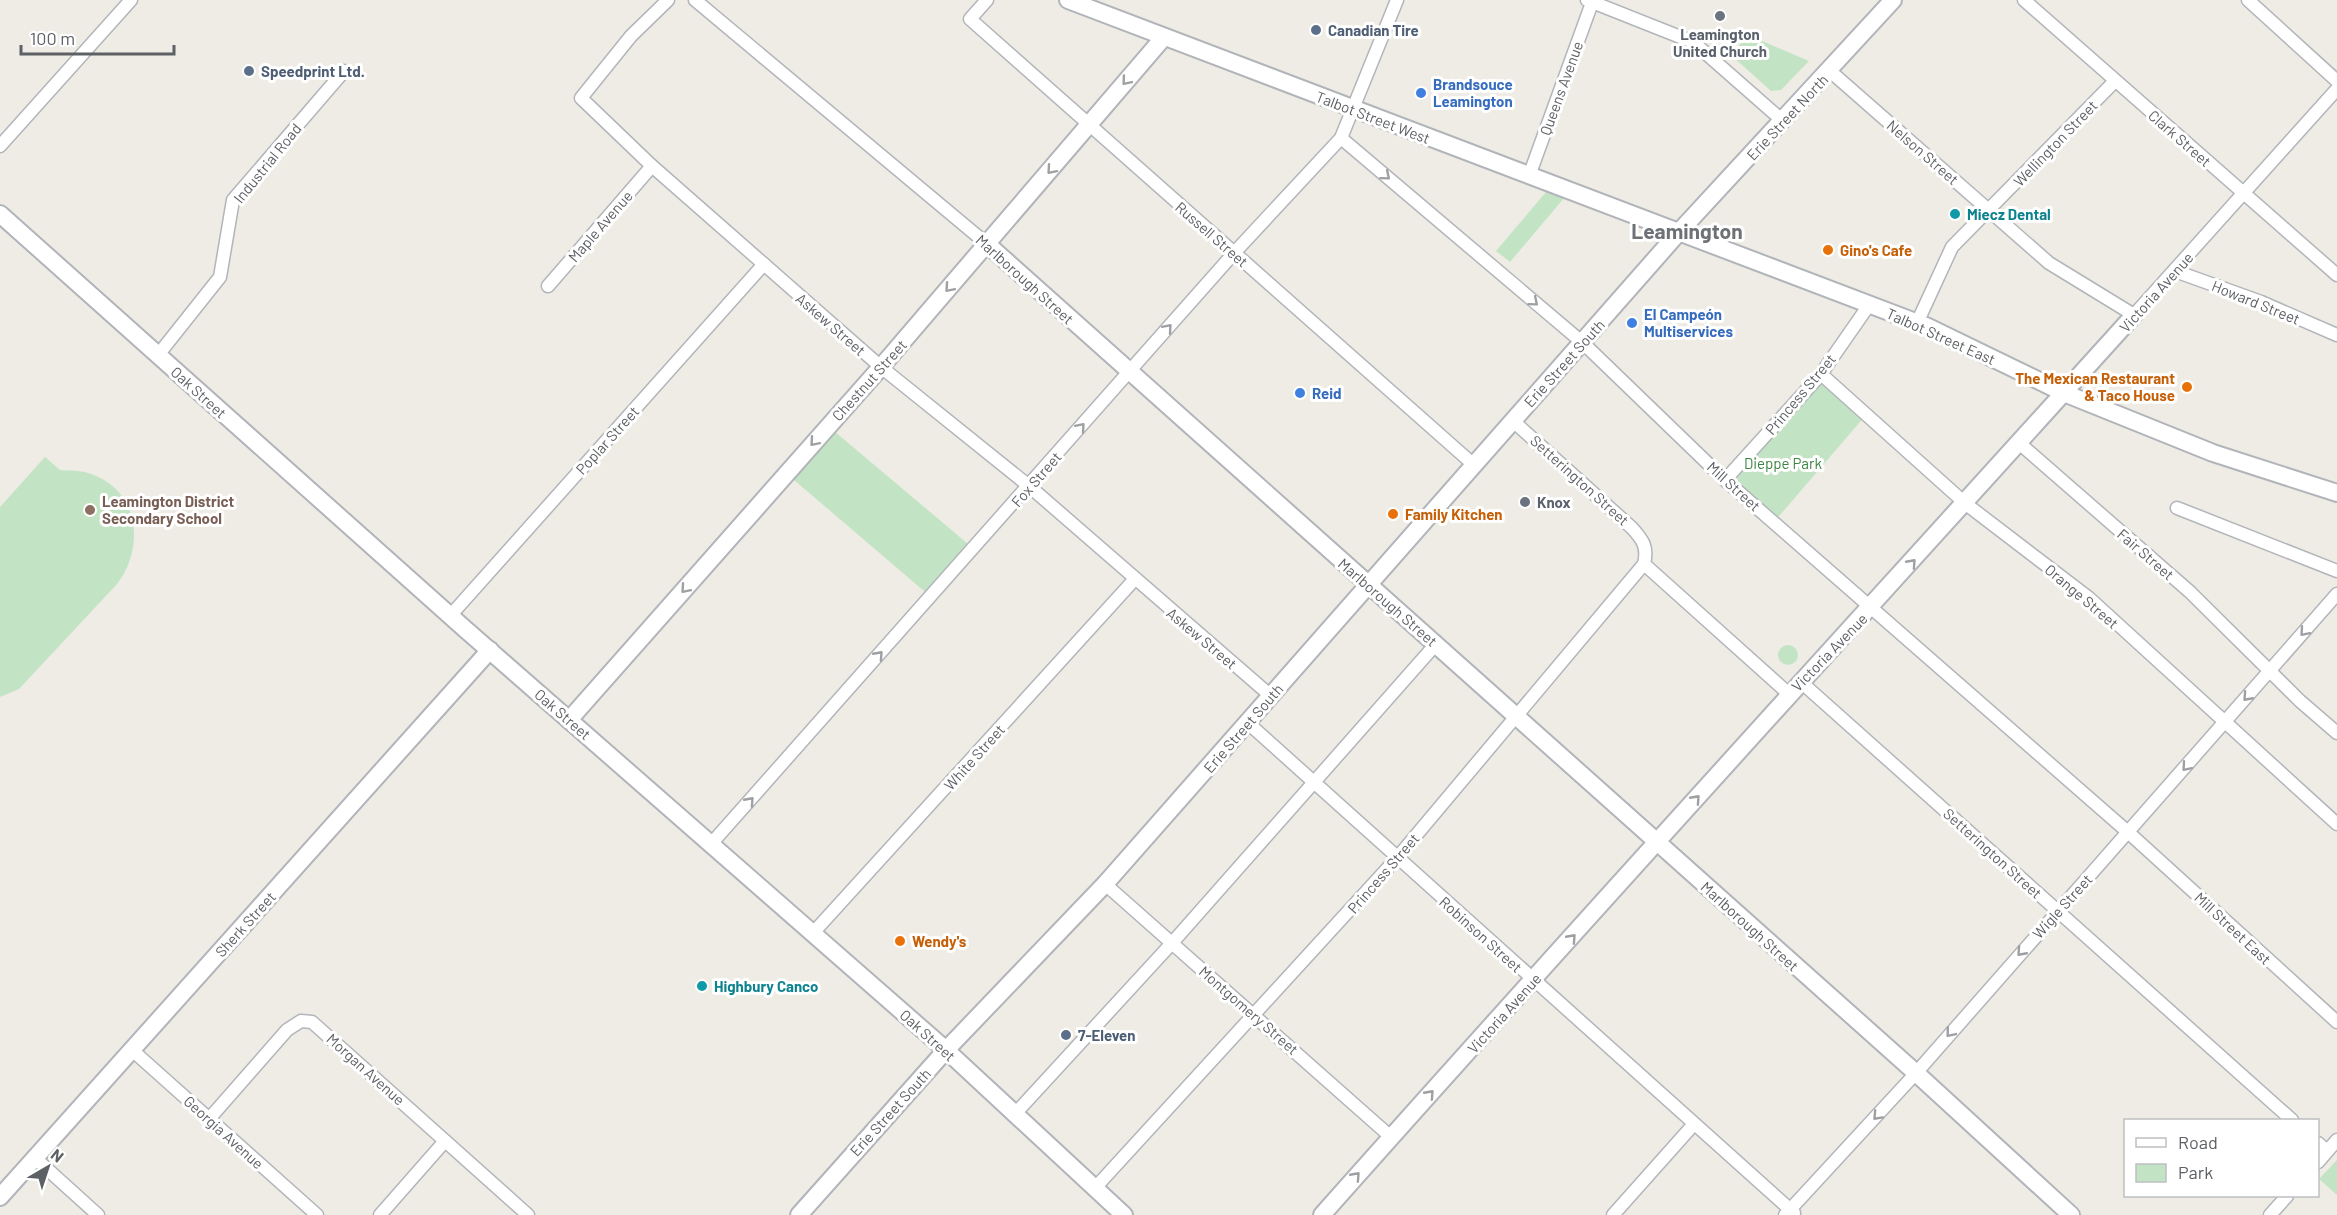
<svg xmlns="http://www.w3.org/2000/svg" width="2337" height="1215" font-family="Barlow,sans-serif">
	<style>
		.green { fill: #c3e4c4 }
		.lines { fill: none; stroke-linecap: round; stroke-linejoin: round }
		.street-casing { stroke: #b2b5b9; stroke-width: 15 }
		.secondary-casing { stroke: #b1b4b9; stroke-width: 20 }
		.street { stroke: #fff; stroke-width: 12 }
		.secondary { stroke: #fff; stroke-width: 16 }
		.oneway { stroke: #9ea0a2 }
		.worship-dot { fill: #6b7280; stroke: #fff; stroke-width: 2 }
		.service-dot { fill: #5c6f8a; stroke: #fff; stroke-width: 2 }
		.shop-dot { fill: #3f7fe0; stroke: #fff; stroke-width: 2 }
		.culture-dot { fill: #0f9aa8; stroke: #fff; stroke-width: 2 }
		.food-dot { fill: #e8710a; stroke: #fff; stroke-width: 2 }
		.education-dot { fill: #8d6e63; stroke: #fff; stroke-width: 2 }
		.labels { text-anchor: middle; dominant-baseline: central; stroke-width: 6; stroke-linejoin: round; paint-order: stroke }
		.service-label { font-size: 15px; font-weight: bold; fill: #4e5e75; stroke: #fff; text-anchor: start }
		.worship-label { font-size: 15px; font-weight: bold; fill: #5b616d; stroke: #fff }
		.shop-label { font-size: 15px; font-weight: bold; fill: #366cbe; stroke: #fff; text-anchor: start }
		.street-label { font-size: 15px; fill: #5d6064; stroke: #fff }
		.culture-label { font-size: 15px; font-weight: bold; fill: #0d838f; stroke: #fff; text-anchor: start }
		.food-label { font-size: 15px; font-weight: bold; fill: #c56008; stroke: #fff; text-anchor: start }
		.park-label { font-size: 15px; fill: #3c8540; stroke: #fff }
		.education-label { font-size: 15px; font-weight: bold; fill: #785e54; stroke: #fff; text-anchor: start }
		.district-label { font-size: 21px; font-weight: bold; fill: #6e7276; stroke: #fff }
	</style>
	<rect width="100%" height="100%" fill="#eeece5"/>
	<g class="green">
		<polygon points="1748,35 1809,61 1781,90 1771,91 1731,55"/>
		<polygon points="1552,185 1570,191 1510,262 1496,251"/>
		<polygon points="1821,374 1866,415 1774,522 1725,480"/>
		<polygon points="828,426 974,549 931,597 787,474"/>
		<path d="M 45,457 L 60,470 C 69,471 79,470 88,473 C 139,488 146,547 117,584 L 19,689 L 0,697 L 0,507 Z"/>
		<circle cx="1788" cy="655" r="10"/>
		<polygon points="2337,1160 2337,1195 2319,1179"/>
	</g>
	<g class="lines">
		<g class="street-casing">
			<g id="street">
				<polyline points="668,0 631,36 581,98 652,166 881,367 1029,486 1271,696"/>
				<polyline points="695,0 987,244"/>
				<polyline points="987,0 970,19 1474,465"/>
				<polyline points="1587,0 1693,42 1783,121"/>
				<polyline points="2024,0 2337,275"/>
				<polyline points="2248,0 2337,81"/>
				<polyline points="1830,71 2049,263 2134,315 2337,89"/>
				<polyline points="1341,138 1583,343 1725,480 2129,833 2337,1022"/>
				<polyline points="0,146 131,0"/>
				<polyline points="1529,176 1593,0"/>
				<polyline points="2175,271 2261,302 2337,335"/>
				<polyline points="548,286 652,166"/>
				<polyline points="1917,323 1952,247 2115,81"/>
				<polyline points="158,355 220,277 233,200 344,71"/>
				<polyline points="1821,374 1966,504 2089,598 2337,824"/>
				<polyline points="2018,442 2190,592 2300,701 2337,733"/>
				<polyline points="1725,480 1821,374 1869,305"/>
				<polyline points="2177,508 2337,571"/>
				<polyline points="1644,564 1789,694"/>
				<polyline points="450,616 764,264"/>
				<polyline points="1801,682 2292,1120"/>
				<polyline points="1248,723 1794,1213"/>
				<polyline points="711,844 1234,253 1341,138 1397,0"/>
				<polyline points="1105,884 1391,1137"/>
				<polyline points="813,933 1134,580"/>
				<polyline points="132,1050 317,1215"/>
				<polyline points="1014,1115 1172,943 1436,644"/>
				<polyline points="209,1119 287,1030 301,1021 312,1022 528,1215"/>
				<polyline points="2318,1143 2327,1151"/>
				<polyline points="35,1158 98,1215"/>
				<polyline points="2318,1162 2337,1140"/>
				<path d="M 1095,1188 L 1397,858 L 1644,564 C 1648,547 1643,540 1632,528 L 1513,421"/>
				<polyline points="380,1215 445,1141"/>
				<polyline points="1613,1215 1694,1124"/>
				<polyline points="1785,1215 1916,1073 2337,594"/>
				<polyline points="2270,1215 2287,1196"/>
			</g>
		</g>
		<g class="secondary-casing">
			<g id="secondary">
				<polyline points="1068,0 1926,326 2064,393 2213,453 2337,493"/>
				<polyline points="0,214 465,629 946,1050 1124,1215"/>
				<polyline points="987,244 1916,1073 2071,1215"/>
				<polyline points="569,720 881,367 1164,37"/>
				<polyline points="0,1197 490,650"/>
				<polyline points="799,1215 946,1050 1105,884 1679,232 1893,0"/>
				<path d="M 1322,1215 C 1590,913 1863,615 2134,315"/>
			</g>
		</g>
		<use href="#street" class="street"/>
		<use href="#secondary" class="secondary"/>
	</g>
	<defs><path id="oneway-chevron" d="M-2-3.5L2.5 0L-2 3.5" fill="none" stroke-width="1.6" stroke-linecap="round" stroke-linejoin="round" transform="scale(1.5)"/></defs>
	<g class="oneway">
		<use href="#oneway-chevron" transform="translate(1126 81) rotate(130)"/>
		<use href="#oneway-chevron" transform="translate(1051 170) rotate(131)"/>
		<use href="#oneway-chevron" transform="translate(1386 176) rotate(40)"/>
		<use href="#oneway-chevron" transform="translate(949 288) rotate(131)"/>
		<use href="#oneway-chevron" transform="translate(1534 302) rotate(40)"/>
		<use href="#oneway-chevron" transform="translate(1168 328) rotate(-49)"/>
		<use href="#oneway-chevron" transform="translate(1081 427) rotate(-49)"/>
		<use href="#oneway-chevron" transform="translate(814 442) rotate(131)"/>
		<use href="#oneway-chevron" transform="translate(1912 563) rotate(-48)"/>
		<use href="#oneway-chevron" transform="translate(685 589) rotate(131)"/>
		<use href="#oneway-chevron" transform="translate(2304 632) rotate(131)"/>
		<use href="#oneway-chevron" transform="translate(879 655) rotate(-48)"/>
		<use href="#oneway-chevron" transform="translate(2247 697) rotate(132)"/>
		<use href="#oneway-chevron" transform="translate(2186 767) rotate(131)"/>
		<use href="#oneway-chevron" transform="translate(1696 799) rotate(-48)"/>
		<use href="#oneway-chevron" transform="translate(750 801) rotate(-48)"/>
		<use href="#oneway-chevron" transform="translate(1572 938) rotate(-48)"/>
		<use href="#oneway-chevron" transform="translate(2021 952) rotate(132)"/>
		<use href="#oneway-chevron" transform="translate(1950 1033) rotate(130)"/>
		<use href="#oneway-chevron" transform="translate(1430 1094) rotate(-48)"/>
		<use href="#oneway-chevron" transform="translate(1877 1116) rotate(133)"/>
		<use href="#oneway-chevron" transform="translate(1356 1176) rotate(-48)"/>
	</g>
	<g class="worship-dot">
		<circle cx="1720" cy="16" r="6"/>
		<circle cx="1525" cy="502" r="6"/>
	</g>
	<g class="service-dot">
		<circle cx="1316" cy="30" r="6"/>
		<circle cx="249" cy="71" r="6"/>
		<circle cx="1066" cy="1035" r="6"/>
	</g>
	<g class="shop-dot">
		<circle cx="1421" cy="93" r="6"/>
		<circle cx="1632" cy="323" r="6"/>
		<circle cx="1300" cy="393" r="6"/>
	</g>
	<g class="culture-dot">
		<circle cx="1955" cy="214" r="6"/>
		<circle cx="702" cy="986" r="6"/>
	</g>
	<g class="food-dot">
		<circle cx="1828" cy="250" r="6"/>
		<circle cx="2187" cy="387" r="6"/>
		<circle cx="1393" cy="514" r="6"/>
		<circle cx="900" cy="941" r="6"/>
	</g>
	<circle class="education-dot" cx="90" cy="510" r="6"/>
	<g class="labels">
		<g class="service-label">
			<text x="1328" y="30">Canadian Tire</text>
			<text x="261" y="71">Speedprint Ltd.</text>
			<text x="1078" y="1035">7-Eleven</text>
		</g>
		<g class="worship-label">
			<text x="1720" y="34">Leamington<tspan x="1720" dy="17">United Church</tspan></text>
			<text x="1537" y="502" text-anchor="start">Knox</text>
		</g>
		<g class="shop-label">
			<text x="1433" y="84">Brandsouce<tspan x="1433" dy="17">Leamington</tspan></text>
			<text x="1644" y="314">El Campeón<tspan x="1644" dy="17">Multiservices</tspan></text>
			<text x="1312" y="393">Reid</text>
		</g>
		<g class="street-label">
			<text transform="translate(1561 88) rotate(-70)">Queens Avenue</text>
			<text transform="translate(1373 117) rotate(21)">Talbot Street West</text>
			<text transform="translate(1787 117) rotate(-47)">Erie Street North</text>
			<text transform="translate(2180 138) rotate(41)">Clark Street</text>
			<text transform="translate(2055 143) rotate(-46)">Wellington Street</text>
			<text transform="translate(1923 152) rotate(41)">Nelson Street</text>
			<text transform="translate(267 163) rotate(-51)">Industrial Road</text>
			<text transform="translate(600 226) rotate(-49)">Maple Avenue</text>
			<text transform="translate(1212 234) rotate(41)">Russell Street</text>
			<text transform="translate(1025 279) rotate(42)">Marlborough Street</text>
			<text transform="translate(2156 292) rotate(-48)">Victoria Avenue</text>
			<text transform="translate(2256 302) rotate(22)">Howard Street</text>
			<text transform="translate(831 324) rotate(41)">Askew Street</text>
			<text transform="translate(1941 336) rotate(24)">Talbot Street East</text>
			<text transform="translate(1564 363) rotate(-48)">Erie Street South</text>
			<text transform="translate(869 380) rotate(-48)">Chestnut Street</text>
			<text transform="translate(199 392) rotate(42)">Oak Street</text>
			<text transform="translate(1800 394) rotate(-50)">Princess Street</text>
			<text transform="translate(607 440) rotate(-48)">Poplar Street</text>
			<text transform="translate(1036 479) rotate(-49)">Fox Street</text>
			<text transform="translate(1580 480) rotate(42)">Setterington Street</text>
			<text transform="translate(1734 486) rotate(42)">Mill Street</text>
			<text transform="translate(2146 554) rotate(41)">Fair Street</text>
			<text transform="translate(2082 596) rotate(40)">Orange Street</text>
			<text transform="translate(1388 602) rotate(41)">Marlborough Street</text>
			<text transform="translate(1202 638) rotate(40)">Askew Street</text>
			<text transform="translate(1829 652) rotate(-46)">Victoria Avenue</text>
			<text transform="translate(563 714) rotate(41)">Oak Street</text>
			<text transform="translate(1243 728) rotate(-49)">Erie Street South</text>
			<text transform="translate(974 757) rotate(-48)">White Street</text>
			<text transform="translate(1993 853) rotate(42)">Setterington Street</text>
			<text transform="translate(1383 873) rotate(-49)">Princess Street</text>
			<text transform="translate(2062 906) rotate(-48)">Wigle Street</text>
			<text transform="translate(245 924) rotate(-48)">Sherk Street</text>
			<text transform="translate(1750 926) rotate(42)">Marlborough Street</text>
			<text transform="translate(2233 928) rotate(43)">Mill Street East</text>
			<text transform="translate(1481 934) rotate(42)">Robinson Street</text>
			<text transform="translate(1249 1010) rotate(41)">Montgomery Street</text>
			<text transform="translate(1504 1013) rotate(-48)">Victoria Avenue</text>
			<text transform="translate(928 1035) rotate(42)">Oak Street</text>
			<text transform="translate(366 1069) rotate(42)">Morgan Avenue</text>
			<text transform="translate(890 1112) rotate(-48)">Erie Street South</text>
			<text transform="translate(224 1132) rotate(42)">Georgia Avenue</text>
		</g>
		<g class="culture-label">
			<text x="1967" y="214">Miecz Dental</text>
			<text x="714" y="986">Highbury Canco</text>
		</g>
		<g class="food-label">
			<text x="1840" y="250">Gino's Cafe</text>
			<text x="2175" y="378" text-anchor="end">The Mexican Restaurant<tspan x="2175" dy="17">&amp; Taco House</tspan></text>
			<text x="1405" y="514">Family Kitchen</text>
			<text x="912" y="941">Wendy's</text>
		</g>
		<g class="park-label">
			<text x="1783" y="463">Dieppe Park</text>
		</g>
		<g class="education-label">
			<text x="102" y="501">Leamington District<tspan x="102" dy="17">Secondary School</tspan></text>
		</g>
		<g class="district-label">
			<text x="1687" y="230">Leamington</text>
		</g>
	</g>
	<rect x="2124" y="1119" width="195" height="78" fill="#ffffff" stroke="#bebfc1" stroke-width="1.5"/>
	<rect x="2136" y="1138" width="30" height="9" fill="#ffffff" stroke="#bebfc1" stroke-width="1.5"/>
	<text x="2178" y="1149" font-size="18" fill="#5d6064">Road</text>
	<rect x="2136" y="1164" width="30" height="18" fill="#c3e4c4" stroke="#bebfc1" stroke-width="1.5"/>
	<text x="2178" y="1179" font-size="18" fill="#5d6064">Park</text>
	<g transform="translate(48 1167) rotate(39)" stroke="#ffffff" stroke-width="4.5" paint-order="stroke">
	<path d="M0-4.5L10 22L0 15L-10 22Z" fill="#5d6064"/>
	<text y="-9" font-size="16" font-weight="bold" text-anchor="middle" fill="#5d6064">N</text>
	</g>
	<path d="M21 45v9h153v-9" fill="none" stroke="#5d6064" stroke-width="3"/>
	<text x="30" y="45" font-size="18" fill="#5d6064" stroke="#ffffff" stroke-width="4.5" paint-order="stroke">100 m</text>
</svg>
